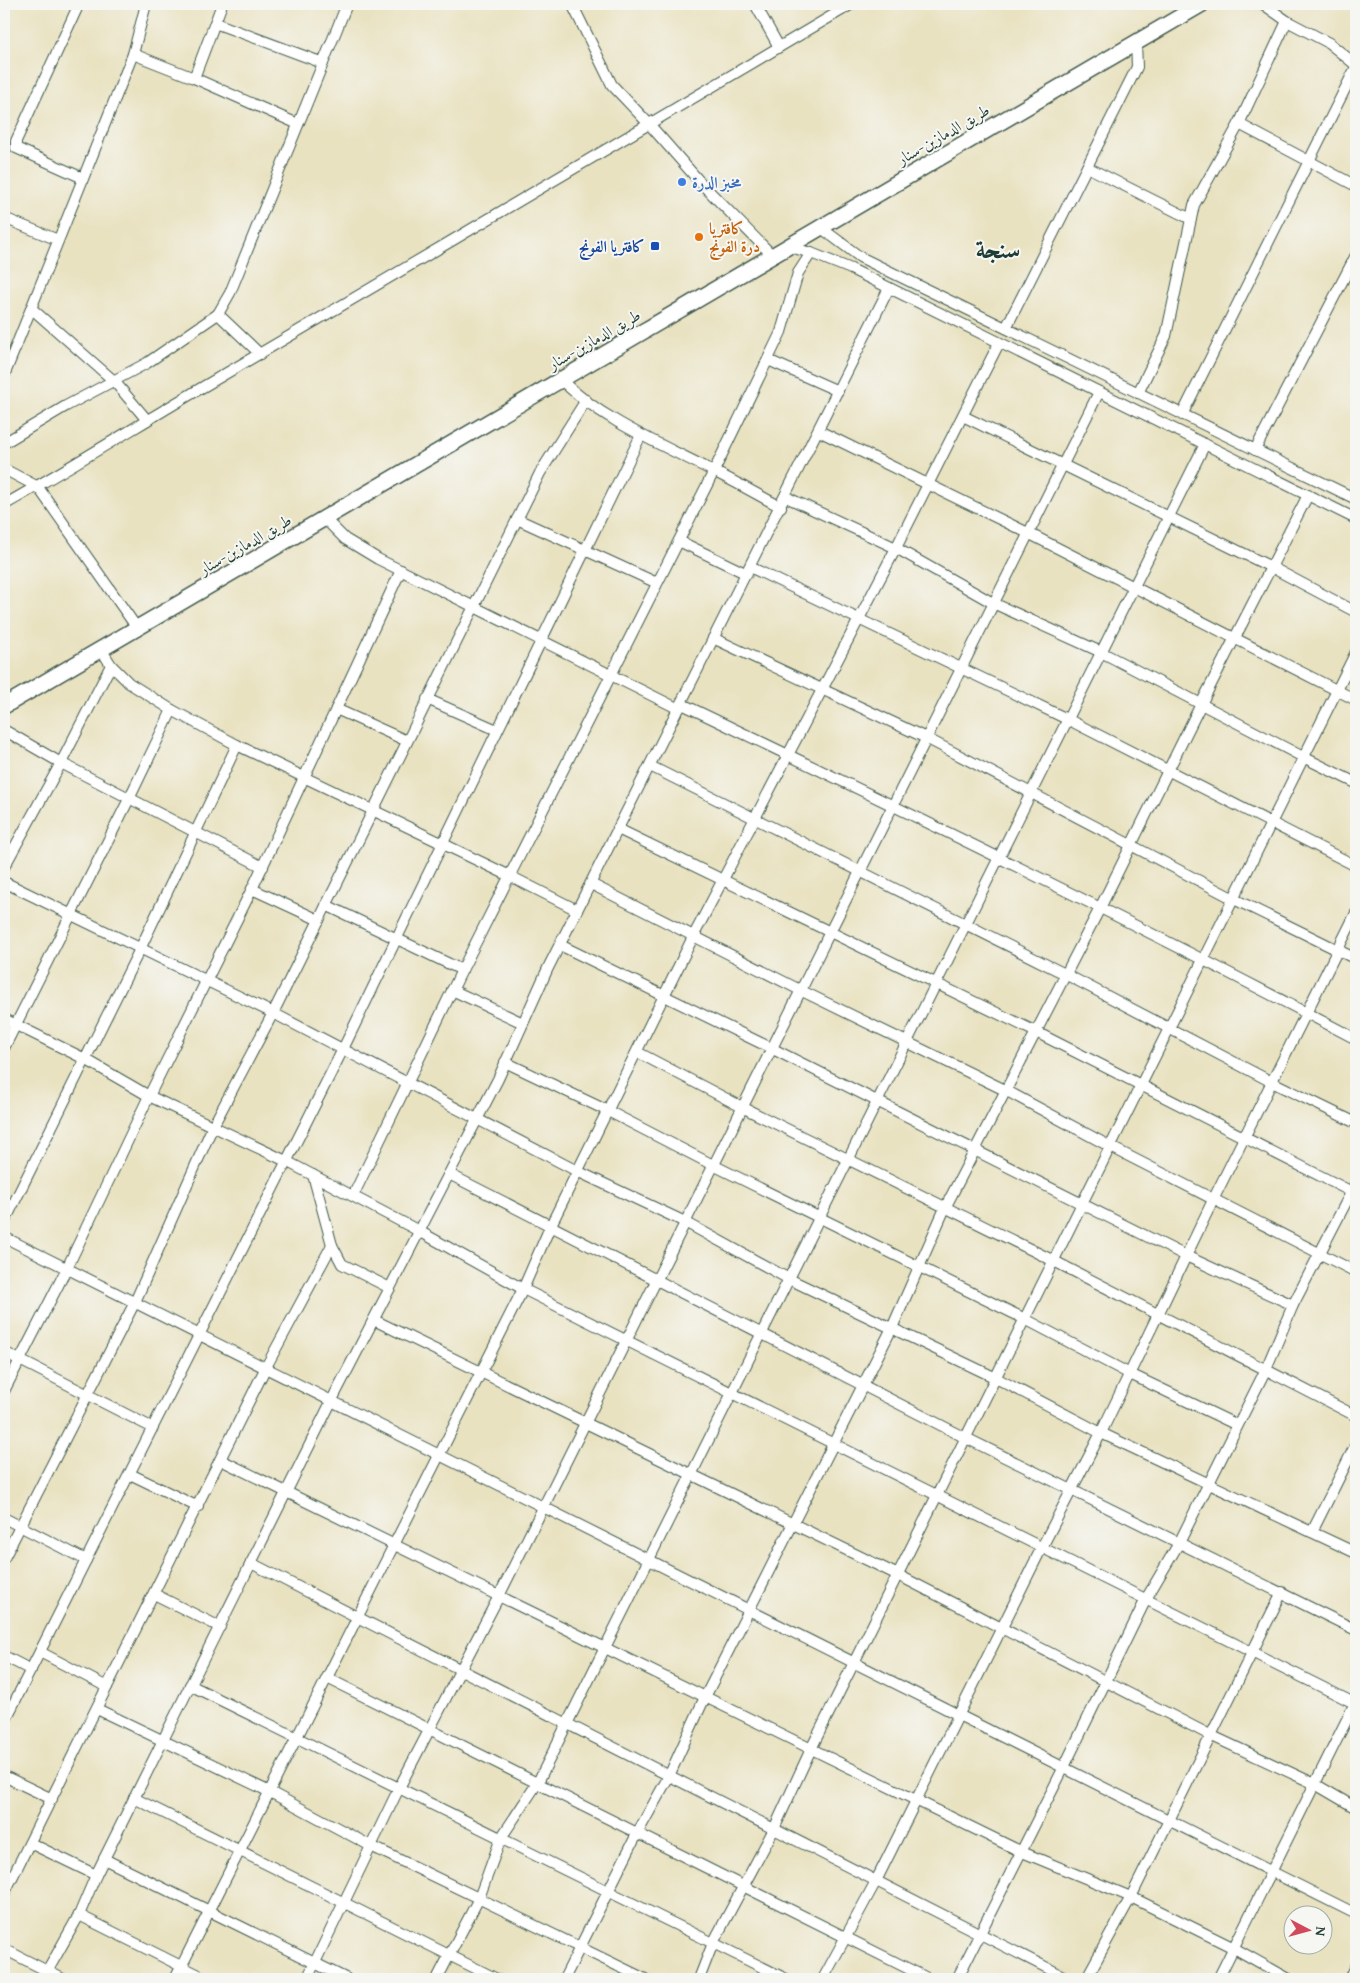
<svg xmlns="http://www.w3.org/2000/svg" width="1360" height="1983" font-family="'Gentium Book Plus',Amiri,serif">
	<style>
		.lines { fill: none; stroke-linecap: round; stroke-linejoin: round }
		.minor-casing { stroke: #3d5649; stroke-width: 12 }
		.highway-casing { stroke: #3d5649; stroke-width: 18 }
		.minor { stroke: #fff; stroke-width: 10 }
		.highway { stroke: #fff; stroke-width: 15 }
		.shop-dot { fill: #3f7fe0; stroke: #f6f6f2; stroke-width: 2 }
		.food-dot { fill: #e8710a; stroke: #f6f6f2; stroke-width: 2 }
		.transit-dot { fill: #1a4fb4; stroke: #f6f6f2; stroke-width: 2 }
		.labels { text-anchor: middle; dominant-baseline: central; stroke-width: 4; stroke-linejoin: round; paint-order: stroke }
		.street-label { font-size: 16px; fill: #1f3d34; stroke: #f6f6f2 }
		.shop-label { font-size: 16px; font-weight: bold; fill: #366cbe; stroke: #f6f6f2; text-anchor: start }
		.food-label { font-size: 16px; font-weight: bold; fill: #c56008; stroke: #f6f6f2; text-anchor: start }
		.transit-label { font-size: 16px; font-weight: bold; fill: #164399; stroke: #f6f6f2; text-anchor: end }
		.town-label { font-size: 26px; font-weight: bold; fill: #1f3d34; stroke: #f6f6f2 }
	</style>
	<rect width="100%" height="100%" fill="#f6f6f2"/>
	<filter id="ink" filterUnits="userSpaceOnUse"><feTurbulence type="fractalNoise" baseFrequency=".02" numOctaves="2"/><feDisplacementMap in="SourceGraphic" scale="10" xChannelSelector="R" yChannelSelector="G"/><feConvolveMatrix kernelMatrix="1 2 1 2 8 2 1 2 1" color-interpolation-filters="sRGB"/></filter>
	<filter id="wash" filterUnits="userSpaceOnUse"><feTurbulence type="fractalNoise" baseFrequency=".0096" numOctaves="4" result="noise"/><feDisplacementMap in="SourceGraphic" scale="20" xChannelSelector="R" yChannelSelector="G"/><feGaussianBlur stdDeviation="1.12" result="paint"/><feColorMatrix in="noise" values="0 0 0 0 0 0 0 0 0 0 0 0 0 0 0 0 0 1.4 0 .05"/><feComposite in="paint" operator="in"/></filter>
	<g filter="url(#wash)">
		<rect width="100%" height="100%" fill="#e9e2c1"/>
	</g>
	<g filter="url(#ink)">
		<g class="lines">
			<g class="minor-casing">
				<g id="minor">
					<polyline points="79,4 16,141 16,148 83,178"/>
					<polyline points="222,4 194,78 298,124"/>
					<polyline points="572,4 612,85 649,124 700,182 772,255"/>
					<polyline points="755,4 779,47"/>
					<polyline points="1263,4 1287,21 1329,43 1356,65"/>
					<polyline points="215,23 323,63"/>
					<polyline points="133,54 194,78"/>
					<polyline points="1239,124 1356,186"/>
					<polyline points="1087,167 1191,219"/>
					<polyline points="4,218 58,240"/>
					<polyline points="820,227 860,257 1356,499"/>
					<polyline points="787,246 811,253 851,269 1356,519"/>
					<polyline points="31,308 114,381 147,420"/>
					<polyline points="218,314 260,354"/>
					<polyline points="1006,328 1137,67 1136,42"/>
					<polyline points="768,360 838,391"/>
					<polyline points="4,376 133,54 146,4"/>
					<path d="M 560,379 C 603,421 661,444 713,471 C 736,482 758,495 781,507"/>
					<polyline points="1138,393 1166,336 1194,205 1239,124 1287,21"/>
					<polyline points="1182,415 1356,67"/>
					<polyline points="963,416 1271,567 1356,612"/>
					<polyline points="819,431 1028,533 1356,700"/>
					<polyline points="4,443 66,406 147,363 218,314 230,293 347,4"/>
					<polyline points="1255,450 1356,255"/>
					<polyline points="4,469 38,487 137,628"/>
					<polyline points="786,497 896,548 993,603 1101,652 1303,757 1356,783"/>
					<path d="M 4,505 C 73,466 140,424 208,384 C 423,258 638,131 852,4"/>
					<polyline points="324,518 345,539 378,559 679,709"/>
					<polyline points="517,519 657,583"/>
					<polyline points="679,541 747,574"/>
					<polyline points="750,567 1067,719 1356,866"/>
					<polyline points="713,638 926,738 1234,899 1356,959"/>
					<polyline points="101,649 111,665 129,683 172,710 237,745 510,876 577,910"/>
					<polyline points="427,699 497,730"/>
					<path d="M 682,704 C 908,812 1134,922 1356,1039"/>
					<polyline points="336,709 407,741"/>
					<polyline points="4,730 61,763 263,867"/>
					<polyline points="650,766 1065,974 1272,1082 1356,1123"/>
					<polyline points="618,829 1036,1032 1352,1192"/>
					<polyline points="4,867 61,763 111,665"/>
					<polyline points="4,882 273,1013 577,1171 685,1222 789,1279 996,1378 1101,1433 1356,1553"/>
					<polyline points="591,884 800,990 1007,1091 1111,1147 1356,1272"/>
					<polyline points="252,889 319,920"/>
					<polyline points="326,905 462,970"/>
					<polyline points="560,945 771,1048 1186,1256 1293,1305"/>
					<polyline points="452,990 523,1023"/>
					<polyline points="4,1019 85,1059 149,1096 286,1161 419,1231 523,1289 1356,1704"/>
					<polyline points="4,1048 129,799 172,710"/>
					<polyline points="637,1052 742,1107 1054,1261 1356,1416"/>
					<polyline points="505,1062 608,1111 713,1165 1025,1319 1130,1374 1237,1425"/>
					<polyline points="449,1174 966,1438 1356,1630"/>
					<polyline points="313,1175 332,1245 342,1264 390,1288"/>
					<polyline points="353,1196 462,970 714,471 781,332 798,273 811,253"/>
					<polyline points="4,1223 141,947 237,745"/>
					<polyline points="4,1237 1356,1914"/>
					<polyline points="374,1320 898,1575 1210,1735 1315,1784 1356,1808"/>
					<polyline points="4,1352 153,1428"/>
					<polyline points="4,1391 67,1268 149,1096 252,889 401,570"/>
					<polyline points="221,1460 1022,1852 1131,1897 1234,1948 1289,1979"/>
					<polyline points="130,1474 198,1507"/>
					<polyline points="4,1518 86,1560"/>
					<polyline points="1312,1532 1356,1444"/>
					<polyline points="4,1558 135,1302 213,1126 273,1013 540,473 586,400"/>
					<polyline points="251,1563 1069,1979"/>
					<polyline points="154,1594 220,1627"/>
					<polyline points="40,1652 107,1687"/>
					<polyline points="4,1656 31,1670"/>
					<polyline points="327,1678 929,1979"/>
					<polyline points="190,1685 786,1979"/>
					<polyline points="97,1709 270,1792 371,1846 645,1979"/>
					<polyline points="4,1723 343,1049 641,435"/>
					<polyline points="4,1776 52,1799"/>
					<polyline points="134,1798 497,1979"/>
					<polyline points="30,1843 96,1875"/>
					<polyline points="104,1859 347,1979"/>
					<polyline points="4,1894 266,1367 332,1245"/>
					<polyline points="79,1915 207,1979"/>
					<polyline points="4,1949 63,1979"/>
					<polyline points="43,1979 79,1915 96,1875 332,1400 498,1079 548,968 889,288"/>
					<polyline points="175,1979 523,1289 550,1227 694,935 896,548 999,343"/>
					<polyline points="307,1979 399,1788 499,1596 1099,392"/>
					<polyline points="437,1979 479,1898 501,1838 538,1782 1205,444"/>
					<polyline points="564,1979 638,1832 669,1776 705,1697 892,1328 945,1208 1100,908 1201,704 1308,495"/>
					<polyline points="699,1979 713,1943 774,1829 811,1749 1356,652"/>
					<polyline points="823,1979 876,1881 1042,1547 1101,1433 1214,1198 1356,913"/>
					<polyline points="957,1979 1064,1767 1146,1599 1179,1543 1266,1369 1293,1305 1356,1183"/>
					<polyline points="1086,1979 1131,1897 1282,1592"/>
					<polyline points="1218,1979 1356,1701"/>
					<polyline points="1350,1979 1356,1966"/>
				</g>
			</g>
			<g class="highway-casing">
				<polyline id="highway" points="4,706 1202,4"/>
			</g>
			<use href="#minor" class="minor"/>
			<use href="#highway" class="highway"/>
		</g>
	</g>
	<circle class="shop-dot" cx="682" cy="182" r="5"/>
	<circle class="food-dot" cx="699" cy="237" r="5"/>
	<rect class="transit-dot" x="650" y="241" width="10" height="10" rx="2.5"/>
	<g class="labels">
		<g class="street-label">
			<text transform="translate(943 134) rotate(-30)">طريق الدمازين-سنار</text>
			<text transform="translate(594 339) rotate(-30)">طريق الدمازين-سنار</text>
			<text transform="translate(245 544) rotate(-30)">طريق الدمازين-سنار</text>
		</g>
		<g class="shop-label">
			<text x="692" y="182">مخبز الدرة</text>
		</g>
		<g class="food-label">
			<text x="709" y="228">كافتريا<tspan x="709" dy="18">درة الفونج</tspan></text>
		</g>
		<g class="transit-label">
			<text x="645" y="246">كافتريا الفونج</text>
		</g>
		<g class="town-label">
			<text x="998" y="248">سنجة</text>
		</g>
	</g>
	<rect width="1360" height="1983" fill="none" stroke="#f6f6f2" stroke-width="20"/>
	<g transform="translate(1308 1930) rotate(96)"><circle r="24" fill="#f6f6f2" stroke="#a0aca6"/>
	<path d="M0-4L9 19L0 12L-9 19Z" fill="#d1495b"/>
	<text y="-8" font-size="14" font-weight="bold" text-anchor="middle" fill="#1f3d34">N</text>
	</g>
</svg>
